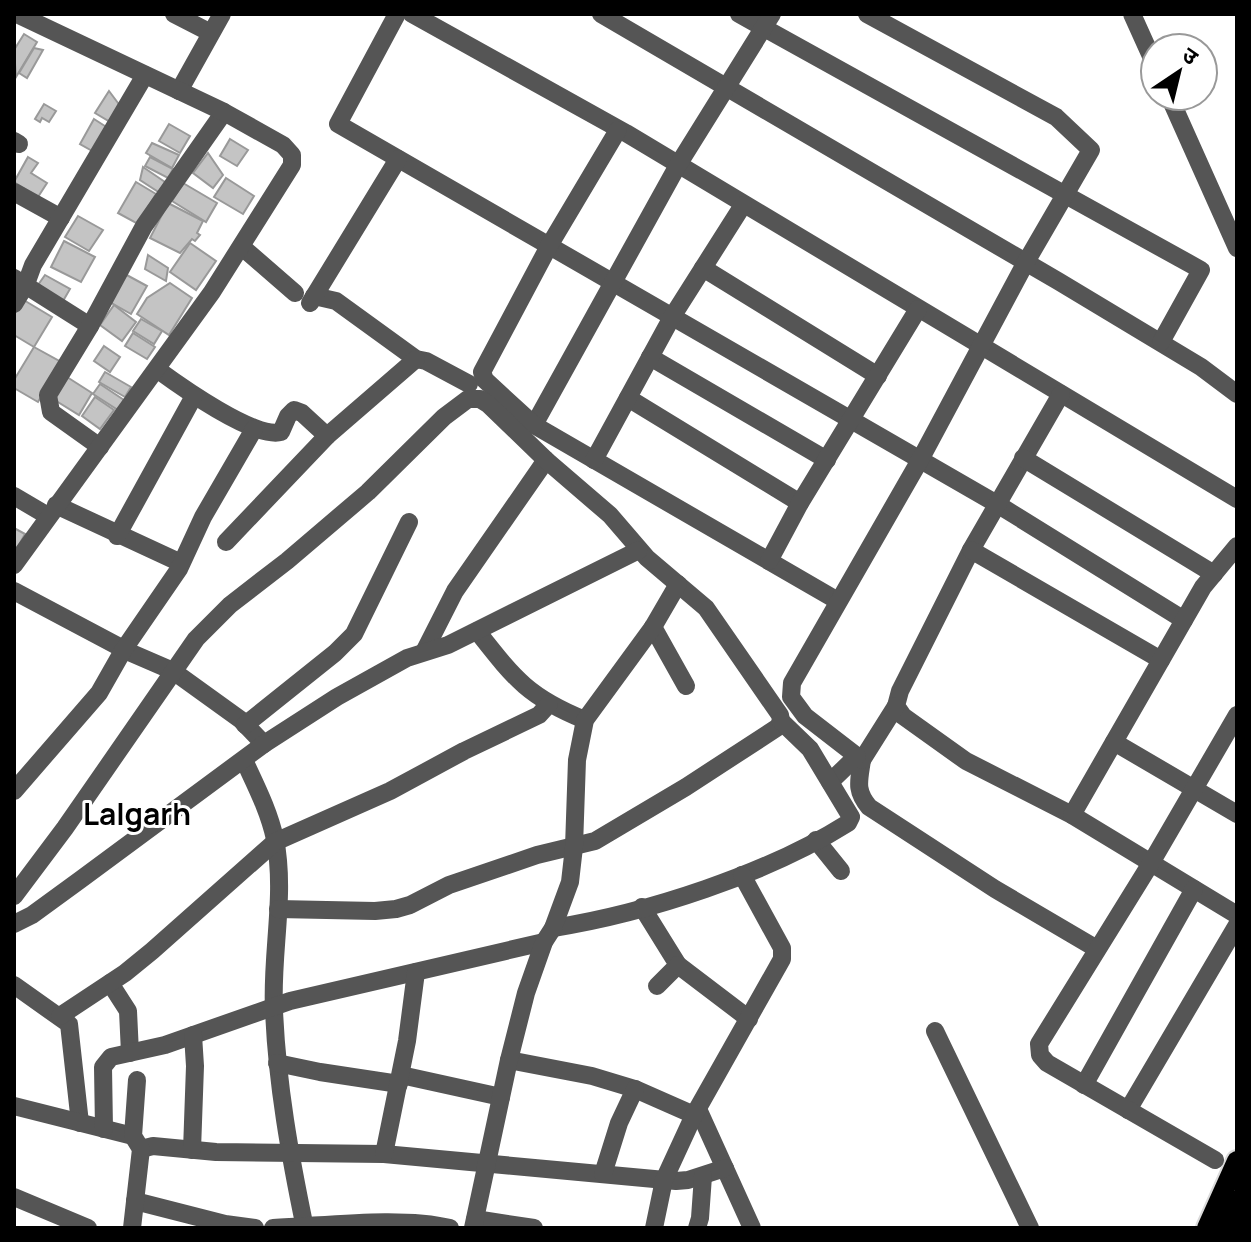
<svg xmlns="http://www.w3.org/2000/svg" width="1251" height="1242" font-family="Manrope,'Noto Sans Devanagari',sans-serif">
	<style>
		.building { fill: #c4c4c4; stroke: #999; stroke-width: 2 }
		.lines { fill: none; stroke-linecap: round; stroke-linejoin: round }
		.major-casing { stroke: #dbdbdb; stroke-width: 24 }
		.minor { stroke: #555; stroke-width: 18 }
		.major { stroke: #000; stroke-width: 20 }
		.labels { text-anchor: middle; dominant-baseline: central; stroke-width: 6; stroke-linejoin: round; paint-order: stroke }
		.district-label { font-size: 30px; font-weight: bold; fill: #000; stroke: #fff }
	</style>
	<rect width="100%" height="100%" fill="#fff"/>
	<g class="building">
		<polygon points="24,34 37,42 16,77 14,50"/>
		<polygon points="34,48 43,50 27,78 19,73"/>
		<polygon points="109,91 121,107 112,123 95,113"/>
		<polygon points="44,104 56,111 49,122 42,118 40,122 35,119"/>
		<polygon points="94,119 108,128 94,152 80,144"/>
		<polygon points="169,124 190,136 180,153 159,141"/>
		<polygon points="230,139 248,150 237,166 220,156"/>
		<polygon points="152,143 179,155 172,168 146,153"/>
		<polygon points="208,153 223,175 213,188 193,173"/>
		<polygon points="28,157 38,163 31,173 47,183 38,197 14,182"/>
		<polygon points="150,157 173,169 168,178 145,166"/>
		<polygon points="143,167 165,182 160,193 140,180"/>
		<polygon points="226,178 254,196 243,214 214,197"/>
		<polygon points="136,182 156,194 138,224 118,213"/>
		<polygon points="183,183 217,203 206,222 172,201"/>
		<polygon points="168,203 203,221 197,233 200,235 195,241 192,239 180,253 150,238"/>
		<polygon points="78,216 103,230 89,251 65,237"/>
		<polygon points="64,241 95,257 81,282 51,267"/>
		<polygon points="190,243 216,261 196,290 170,272"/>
		<polygon points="148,255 168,268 166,281 145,269"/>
		<polygon points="123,273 147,286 131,314 108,301"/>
		<polygon points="45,275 70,289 63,301 38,285"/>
		<polygon points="170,283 192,298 169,335 137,314 147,298"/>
		<polygon points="22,299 52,317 34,347 14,335 14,312"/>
		<polygon points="114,305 136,322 122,341 100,325"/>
		<polygon points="141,319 162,331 154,344 133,331"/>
		<polygon points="133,333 155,347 147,359 125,346"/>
		<polygon points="104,346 120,357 110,372 94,361"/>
		<polygon points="34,347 61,362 38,402 14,388 14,380"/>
		<polygon points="105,372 131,387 125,397 99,382"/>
		<polygon points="67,377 92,393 79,415 53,399"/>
		<polygon points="100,384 124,400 118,410 93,394"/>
		<polygon points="95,397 114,410 100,429 82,416"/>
		<polygon points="14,528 25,534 14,554"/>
	</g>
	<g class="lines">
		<g class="major-casing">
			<g id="major">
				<polyline points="1207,1228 1237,1161"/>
				<polyline points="1225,1228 1237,1200"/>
			</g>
		</g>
		<g class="minor">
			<polyline points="174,14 211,33"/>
			<polyline points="397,14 338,124 997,504 1184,620"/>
			<polyline points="412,14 626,133 1237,499"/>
			<polyline points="601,14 1058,281 1201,367 1237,394"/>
			<polyline points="739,14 1201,270 1161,342"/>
			<polyline points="772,14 678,165 534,425 838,601"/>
			<path d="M 867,14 L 1056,117 L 1091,150 L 1026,262 L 920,460 L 792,683 L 791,697 L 805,716 L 862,760 C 859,781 855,790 869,807 L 995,889 L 1097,949"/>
			<polyline points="1132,14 1155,65"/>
			<polyline points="179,91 222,14"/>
			<polyline points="1169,96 1237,248"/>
			<polyline points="14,141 19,144"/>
			<polyline points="14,192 61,218"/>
			<polyline points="242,247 295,293"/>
			<polyline points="703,268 878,376"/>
			<polyline points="14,278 90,326"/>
			<polyline points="314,296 336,301 416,359 426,361 469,384"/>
			<polyline points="310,303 398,159"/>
			<polyline points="14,304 26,284 33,265 145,75"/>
			<polyline points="650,357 827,460"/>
			<path d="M 158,370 C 180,386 256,440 281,432 L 288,416 L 294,410 L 302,413 L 327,436 L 416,359"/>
			<polyline points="1061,394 971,550 900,691 896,706 903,716 966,761 1072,815 1237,915"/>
			<polyline points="628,398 800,503"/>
			<polyline points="534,425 485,380 482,372 549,246 618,130"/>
			<polyline points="100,447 51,412 48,395 90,326 144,226 224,112"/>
			<polyline points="1023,458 1214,574"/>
			<polyline points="594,460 672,317 743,205"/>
			<polyline points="14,496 48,516"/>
			<polyline points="56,505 181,563"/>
			<polyline points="117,536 194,396"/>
			<polyline points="226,542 327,436"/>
			<polyline points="971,550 1161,660"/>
			<polyline points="769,561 800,503 918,309"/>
			<polyline points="14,565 212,292 292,165 292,155 283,145 224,112 17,14"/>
			<polyline points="14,591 129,652 173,671 241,720 264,744"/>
			<polyline points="653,627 686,686"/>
			<path d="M 477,631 C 514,678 528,697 585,720"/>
			<polyline points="425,650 455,591 546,460"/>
			<polyline points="245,725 335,653 354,634 409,522"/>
			<polyline points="1114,742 1237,814"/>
			<path d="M 244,760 C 256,786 269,811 275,839 C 286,895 271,954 274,1010 C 277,1084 290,1156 305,1228"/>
			<polyline points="862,760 896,706"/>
			<polyline points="830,782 857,756"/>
			<polyline points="14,791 99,693 124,649 179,569 203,517 254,429"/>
			<polyline points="1072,815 1203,587 1237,546"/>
			<polyline points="816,840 841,871"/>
			<polyline points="14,896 65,828 196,639 230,605 287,561 368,492 444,417 468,399 480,399 488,404 546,460 610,515 647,558 706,608 780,715 781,721 778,727 686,787 595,841 537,855 449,885 410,905 396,909 375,911 278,909"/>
			<polyline points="642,907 678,965 657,986"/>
			<polyline points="14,924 32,915 80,880 264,744 337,697 407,658 448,645 639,550"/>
			<path d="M 553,928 C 647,913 767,874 848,823 L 851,817 L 810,749 L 781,721"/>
			<polyline points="678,965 749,1019"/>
			<polyline points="110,983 128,1011 130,1053"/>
			<polyline points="14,985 69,1024 80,1123"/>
			<polyline points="60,1016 125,973 152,951 275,842 390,791 464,751 539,715 549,704"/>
			<polyline points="935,1031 1030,1228"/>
			<polyline points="509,1060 592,1076 635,1089 694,1115"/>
			<polyline points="277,1063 320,1072 399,1084"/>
			<polyline points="401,1075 501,1097"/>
			<polyline points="1084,1085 1194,889"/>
			<polyline points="14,1106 133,1136"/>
			<polyline points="698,1109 752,1228"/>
			<polyline points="1128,1110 1237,925"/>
			<polyline points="104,1129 103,1067 111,1057 165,1045 290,1001 544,942"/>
			<polyline points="141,1149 153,1146 216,1152 384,1154 676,1181 688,1180 725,1168"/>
			<polyline points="192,1150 195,1066 193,1035"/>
			<polyline points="384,1154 407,1041 416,972"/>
			<polyline points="1215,1160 1047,1063 1040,1055 1039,1044 1151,863 1237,715"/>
			<polyline points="603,1174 619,1123 635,1089"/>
			<polyline points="14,1197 88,1228"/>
			<polyline points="135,1201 225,1224 255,1228"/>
			<polyline points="475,1219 534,1228"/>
			<polyline points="132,1228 141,1149 133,1136 137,1080"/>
			<path d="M 273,1228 C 325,1226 400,1216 450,1228"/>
			<polyline points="473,1228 509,1060 526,993 544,942 553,928 570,882 574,847 577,760 585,720 653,627 678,584"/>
			<polyline points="654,1228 664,1180 694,1115 782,959 782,948 742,875"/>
			<polyline points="697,1228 700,1218 703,1176"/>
		</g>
		<use href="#major" class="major"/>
	</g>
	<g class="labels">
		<g class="district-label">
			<text x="137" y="813">Lalgarh</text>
		</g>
	</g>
	<rect width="1251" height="1242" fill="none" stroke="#000000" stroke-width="32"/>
	<g transform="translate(1179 72) rotate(35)"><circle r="38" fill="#ffffff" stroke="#999999" stroke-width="2"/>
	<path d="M0-6L14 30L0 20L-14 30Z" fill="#000000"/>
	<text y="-12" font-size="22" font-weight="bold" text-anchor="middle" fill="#000000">उ</text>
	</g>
</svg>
